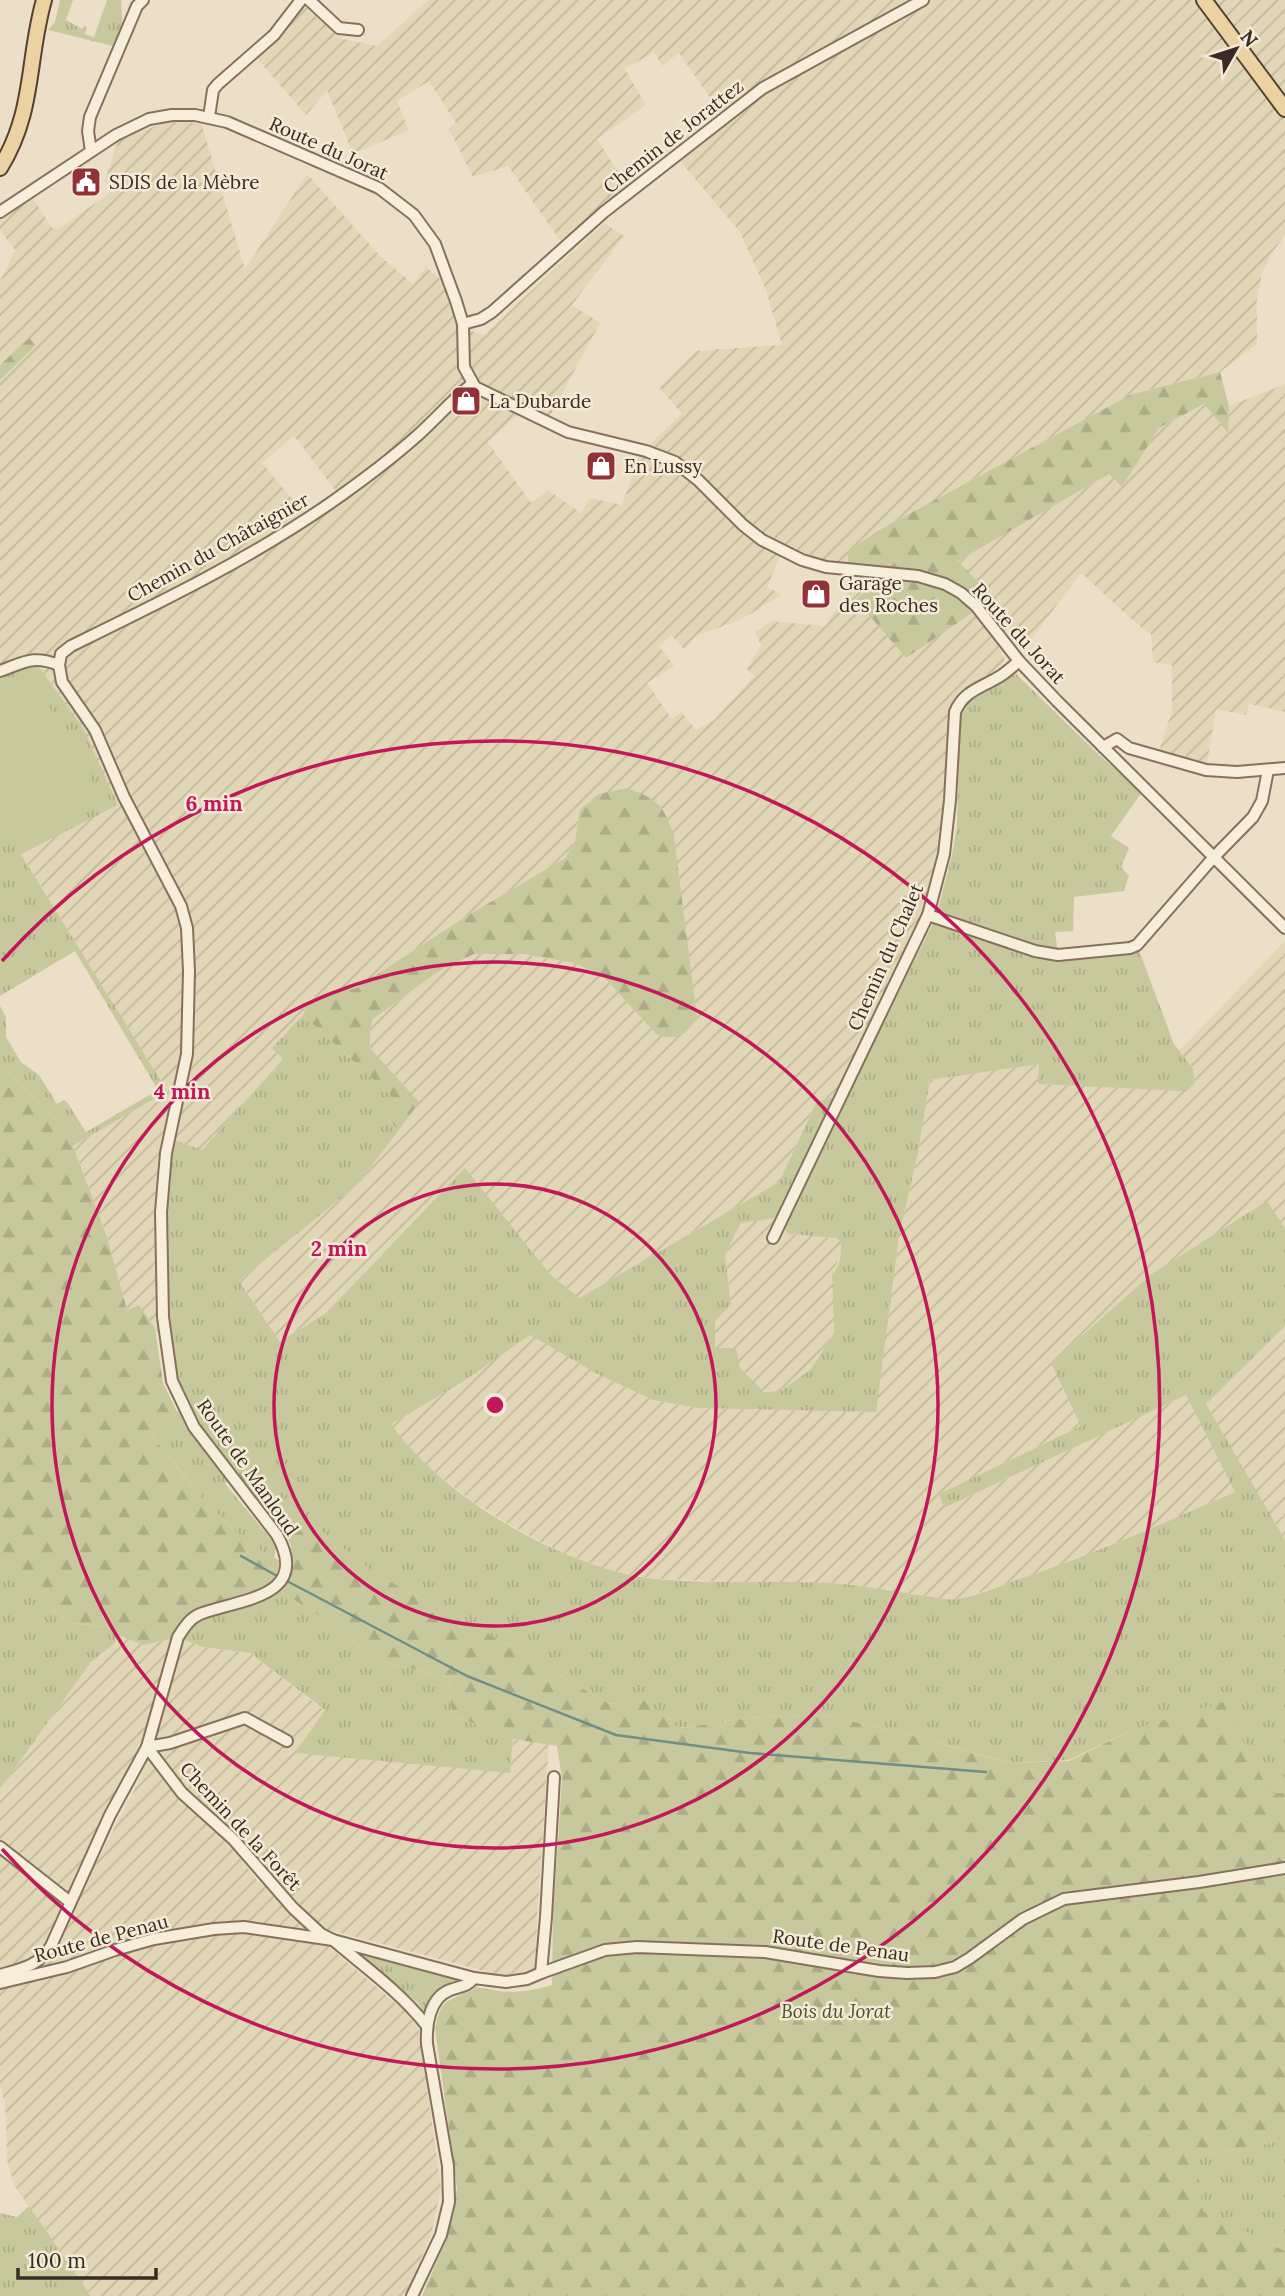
<svg xmlns="http://www.w3.org/2000/svg" width="1285" height="2296" font-family="Lora,serif">
	<style>
		.farmland { fill: url(#farmland-furrows); fill-rule: evenodd }
		.grass { fill: url(#grass-tufts); fill-rule: evenodd }
		.forest { fill: url(#forest-firs) }
		.garden { fill: #c7c99c }
		.lines { fill: none; stroke-linecap: round; stroke-linejoin: round }
		.stream { stroke: #708e85; stroke-width: 2.5 }
		.minor-casing { stroke: #87715e; stroke-width: 14 }
		.major-casing { stroke: #554032; stroke-width: 18 }
		.minor { stroke: #f7eddb; stroke-width: 10 }
		.major { stroke: #ecd1a3; stroke-width: 14 }
		.ring { fill: none; stroke: #c2185b; stroke-width: 3.5 }
		.labels { text-anchor: middle; dominant-baseline: central; stroke-width: 5; stroke-linejoin: round; paint-order: stroke }
		.street-label { font-size: 19px; fill: #382b21; stroke: #f4ead7 }
		.poi-label { font-size: 19px; fill: #382b21; stroke: #f4ead7; text-anchor: start }
		.park-label { font-size: 19px; font-style: italic; fill: #4b5329; stroke: #f4ead7 }
		.centre { fill: #c2185b; stroke: #f4ead7; stroke-width: 3.5 }
		.ring-label { font-size: 21px; text-anchor: middle; font-weight: bold; fill: #c2185b; stroke: #f4ead7; stroke-width: 5; stroke-linejoin: round; paint-order: stroke }
	</style>
	<defs>
		<pattern id="farmland-furrows" width="10" height="10" patternUnits="userSpaceOnUse" patternTransform="scale(1.75)"><rect width="10" height="10" fill="#e1d7b6"/><path d="M-1 1l2-2M0 10L10 0M9 11l2-2" fill="none" stroke="#c2b99c"/></pattern>
		<pattern id="grass-tufts" width="24" height="20" patternUnits="userSpaceOnUse" patternTransform="scale(1.75)"><rect width="24" height="20" fill="#c7c99c"/><path d="M3 7l-1-3M5 7V3M7 7l1-3M15 17l-1-3M17 17v-4M19 17l1-3" fill="none" stroke="#acad86"/></pattern>
		<pattern id="forest-firs" width="22" height="20" patternUnits="userSpaceOnUse" patternTransform="scale(1.75)"><rect width="22" height="20" fill="#c7c99c"/><path d="M5 1l3.5 6h-7zM16 11l3.5 6h-7z" fill="#acad86"/></pattern>
	</defs>
	<rect width="100%" height="100%" fill="#ecdfc8"/>
	<g class="farmland">
		<path d="M 428,0 L 1285,0 L 1285,235 L 1274,250 L 1262,273 L 1257,300 L 1257,344 L 1220,372 L 1132,394 L 879,530 L 849,551 L 848,565 L 828,561 L 785,545 L 767,587 L 782,595 L 740,620 L 698,635 L 684,649 L 671,635 L 659,646 L 674,666 L 647,683 L 672,719 L 681,712 L 696,730 L 714,720 L 754,676 L 747,669 L 761,645 L 755,632 L 771,621 L 825,626 L 849,590 L 866,590 L 856,601 L 972,613 L 996,640 L 1005,661 L 981,682 L 962,691 L 955,701 L 951,711 L 946,823 L 927,908 L 839,1094 L 816,1103 L 779,1182 L 579,1298 L 551,1275 L 326,1312 L 280,1342 L 239,1281 L 356,1186 L 418,1102 L 369,1047 L 372,1020 L 439,971 L 474,954 L 523,954 L 574,963 L 602,975 L 657,1035 L 580,810 L 575,841 L 565,858 L 462,919 L 356,988 L 325,993 L 309,1001 L 303,1015 L 272,1048 L 283,1059 L 202,1150 L 165,1343 L 139,1305 L 127,1310 L 107,1237 L 73,1146 L 166,1091 L 21,853 L 83,728 L 31,657 L 0,666 L 0,380 L 35,345 L 29,338 L 0,365 L 0,281 L 15,250 L 0,230 L 0,219 L 32,197 L 52,228 L 58,229 L 110,193 L 105,180 L 118,141 L 168,121 L 201,123 L 245,269 L 307,174 L 380,256 L 413,284 L 426,267 L 446,284 L 457,326 L 484,335 L 604,223 L 624,236 L 572,305 L 600,323 L 550,416 L 517,416 L 488,442 L 531,503 L 548,490 L 581,513 L 590,498 L 622,505 L 640,453 L 682,414 L 659,387 L 696,351 L 782,345 L 766,290 L 740,232 L 679,160 L 725,119 L 679,53 L 662,66 L 654,52 L 625,69 L 646,105 L 597,139 L 629,189 L 604,206 L 561,242 L 508,166 L 473,177 L 449,129 L 456,123 L 429,81 L 397,101 L 409,130 L 353,154 L 327,90 L 306,115 L 255,56 L 289,26 L 304,6 L 343,39 L 377,46 ZM 294,436 L 336,491 L 304,513 L 262,463 Z"/>
		<polygon points="1285,384 1285,712 1249,704 1246,715 1216,709 1206,770 1158,755 1172,710 1172,665 1153,662 1151,634 1137,624 1081,573 1023,650 989,594 957,561 1109,474 1122,486 1159,428 1205,404 1227,432 1229,406"/>
		<polygon points="1285,941 1285,1228 1267,1201 1081,1426 939,1494 945,1508 1186,1394 1235,1492 1077,1560 957,1600 829,1583 726,1582 649,1578 607,1570 560,1552 508,1524 472,1501 433,1471 406,1446 390,1424 464,1381 530,1334 599,1375 653,1400 697,1408 875,1412 899,1236 918,1153 930,1080 1040,1063 1038,1084 1187,1091 1195,1083 1193,1069 1179,1051"/>
		<polygon points="777,1218 788,1234 836,1238 841,1242 841,1255 832,1274 834,1333 811,1369 781,1391 771,1393 761,1390 740,1368 715,1349 715,1321 731,1305 725,1254 741,1223"/>
		<polygon points="1285,1326 1285,1540 1205,1404"/>
		<path d="M 117,1635 L 144,1645 L 171,1639 L 153,1705 L 129,1777 L 60,1909 L 71,1910 L 139,1781 L 164,1708 L 182,1639 L 203,1647 L 250,1653 L 325,1711 L 296,1752 L 510,1772 L 513,1739 L 549,1744 L 537,1918 L 536,1973 L 507,1977 L 330,1930 L 324,1935 L 323,1942 L 407,2013 L 419,2030 L 441,2188 L 431,2235 L 405,2296 L 91,2296 L 14,2185 L 7,2160 L 5,2104 L 0,2086 L 0,1984 L 46,1972 L 39,1955 L 30,1962 L 0,1969 L 0,1789 L 91,1662 L 115,1643 ZM 236,1832 L 270,1876 L 270,1877 L 258,1882 L 228,1842 Z"/>
	</g>
	<g class="grass">
		<polygon points="60,0 73,0 66,20 82,29 84,26 87,27 85,34 94,37 107,0 121,0 123,33 117,47 48,30 55,22"/>
		<polygon points="31,656 83,728 118,805 21,854 167,1091 73,1146 53,1116 0,1065 0,1006 6,1017 6,1037 21,1062 39,1075 57,1104 64,1100 67,1102 86,1132 158,1090 75,951 0,996 0,666"/>
		<path d="M 1016,674 L 1099,755 L 1142,792 L 1111,836 L 1129,848 L 1121,867 L 1129,876 L 1124,891 L 1074,897 L 1073,931 L 1055,932 L 1058,954 L 1137,945 L 1174,1044 L 1193,1069 L 1195,1083 L 1187,1091 L 1181,1091 L 1038,1084 L 1039,1064 L 930,1080 L 918,1153 L 899,1236 L 876,1412 L 697,1408 L 653,1400 L 599,1375 L 530,1335 L 464,1381 L 391,1424 C 441,1496 561,1566 648,1578 C 707,1585 768,1580 828,1583 C 861,1585 895,1592 927,1596 C 937,1597 949,1601 959,1599 C 979,1595 1000,1586 1019,1579 C 1093,1555 1163,1523 1235,1492 L 1186,1395 L 944,1508 L 939,1494 L 1081,1426 L 1051,1363 L 1153,1273 L 1267,1201 L 1285,1228 L 1285,1326 L 1206,1404 L 1285,1540 L 1285,1793 L 1270,1794 L 1134,1729 L 1069,1760 L 1009,1763 L 906,1734 L 820,1714 L 748,1718 L 679,1728 L 643,1700 L 609,1704 L 452,1612 L 412,1594 L 372,1571 L 242,1469 L 225,1484 L 271,1539 L 276,1548 L 274,1559 L 244,1540 L 207,1504 L 152,1436 L 183,1406 L 172,1381 L 161,1262 L 169,1138 L 202,1150 L 283,1059 L 272,1048 L 303,1015 L 400,1104 L 389,1121 L 399,1130 L 356,1186 L 239,1281 L 280,1342 L 327,1312 L 465,1168 L 551,1275 L 579,1298 L 779,1182 L 816,1103 L 839,1094 L 848,1094 L 936,917 L 952,855 L 957,826 L 960,713 L 968,698 ZM 777,1218 L 788,1234 L 836,1238 L 841,1242 C 841,1254 841,1265 832,1274 L 834,1333 L 811,1369 L 781,1391 L 764,1392 L 740,1368 L 736,1348 L 715,1348 L 715,1321 L 731,1305 L 725,1254 L 741,1223 Z"/>
		<polygon points="39,1577 54,1611 71,1623 105,1627 117,1635 115,1643 91,1662 0,1789 0,1578"/>
		<path d="M 277,1589 L 326,1620 L 375,1660 L 449,1678 L 452,1715 L 513,1739 L 510,1773 L 295,1753 L 325,1710 L 250,1653 L 203,1647 L 182,1639 L 195,1622 L 202,1618 C 228,1612 256,1607 277,1589 Z"/>
		<path d="M 357,1952 L 460,1980 C 442,1985 430,1993 424,2012 L 418,2003 Z"/>
		<polygon points="1285,2137 1285,2251 1202,2211 1196,2156 1262,2145"/>
		<polygon points="29,2206 91,2296 0,2296 0,2213 17,2217"/>
	</g>
	<g class="forest">
		<polygon points="29,338 36,345 0,380 0,365"/>
		<polygon points="1220,372 1229,406 1228,433 1204,404 1159,428 1122,487 1109,474 958,561 989,594 1009,627 996,640 972,613 906,658 856,600 866,590 883,589 880,570 848,565 848,551 879,530 1132,394"/>
		<path d="M 627,788 C 657,799 664,805 674,836 L 697,1018 C 686,1035 677,1041 657,1035 L 602,975 L 574,963 L 523,954 L 474,954 L 439,971 L 372,1020 L 369,1047 L 419,1102 L 399,1130 L 389,1121 L 400,1104 L 303,1015 L 309,1001 L 325,993 L 356,988 L 462,919 L 565,858 L 575,841 L 580,810 L 599,794 Z"/>
		<path d="M 0,1065 L 53,1116 L 73,1146 L 107,1237 L 127,1310 L 139,1305 L 155,1328 L 163,1383 L 177,1412 L 152,1436 C 193,1486 230,1542 292,1566 L 291,1545 L 284,1532 L 237,1474 L 242,1469 L 372,1571 L 412,1594 L 452,1612 L 609,1704 L 643,1700 L 680,1728 L 748,1718 L 820,1714 L 906,1734 L 1008,1763 L 1069,1761 L 1134,1729 L 1223,1702 L 1270,1793 L 1285,1793 L 1285,2137 L 1262,2145 L 1196,2156 L 1203,2211 L 1285,2251 L 1285,2296 L 422,2296 L 446,2240 L 457,2188 L 435,2028 C 437,2022 438,2012 442,2007 C 450,1996 466,1995 476,1987 C 506,1993 522,1994 552,1985 L 553,1918 L 562,1778 L 557,1746 L 513,1739 L 452,1715 L 449,1678 L 375,1660 L 326,1620 L 269,1584 C 245,1602 211,1599 191,1613 C 182,1619 177,1630 171,1639 L 144,1645 L 117,1635 L 105,1627 L 71,1623 L 54,1611 L 39,1578 L 0,1578 Z"/>
	</g>
	<polygon class="garden" points="30,674 104,801 20,850 0,815 0,691"/>
	<g class="lines">
		<g class="stream">
			<polyline points="241,1556 279,1577"/>
			<polyline points="285,1580 467,1676 616,1735 750,1753 986,1772"/>
		</g>
		<g class="minor-casing">
			<g id="minor">
				<polyline points="309,0 339,28 358,30"/>
				<polyline points="209,117 213,90 218,84 274,35 301,0"/>
				<polyline points="91,151 88,131 90,117 137,6 143,0"/>
				<polyline points="0,212 116,135 149,119 172,115 195,115 227,122 379,188 414,215 435,244 456,301 463,324 464,367 475,387 568,432 646,451 675,462 698,480 743,525 762,540 802,560 826,567 918,576 945,584 961,593 976,606 1019,661 1057,701 1285,928"/>
				<polyline points="463,324 481,319 492,312 604,212 763,88 923,0"/>
				<path d="M 0,671 C 25,662 33,655 59,665"/>
				<polyline points="1103,747 1117,739 1129,748 1206,770 1237,772 1285,768"/>
				<polyline points="928,915 1035,951 1058,955 1130,948 1137,945 1213,858 1253,817 1262,801 1268,770"/>
				<path d="M 773,1238 L 928,915 L 944,854 L 950,800 L 955,712 C 963,692 980,688 997,678 C 1005,674 1012,667 1019,661"/>
				<path d="M 147,1747 L 182,1793 L 233,1839 L 293,1908 L 321,1934 L 333,1940 C 365,1967 400,1992 426,2025"/>
				<polyline points="147,1747 170,1743 245,1718 287,1741"/>
				<polyline points="0,1847 70,1902"/>
				<polyline points="541,1973 605,1950 637,1947 765,1952 879,1971 907,1973 935,1972 955,1967 970,1958 1023,1919 1064,1899 1199,1882 1285,1868"/>
				<path d="M 0,1975 C 21,1969 39,1966 51,1946 L 110,1815 L 147,1747 L 178,1637 C 184,1628 190,1618 200,1614 C 239,1599 312,1598 277,1535 L 194,1427 L 172,1381 L 163,1317 L 161,1212 L 166,1153 L 187,1054 L 189,971 L 187,928 L 181,906 L 124,797 L 95,730 L 62,682 L 59,665 L 61,654 L 71,646 C 159,603 248,560 329,504 C 359,483 390,460 418,435 C 436,419 452,400 472,384"/>
				<polyline points="0,1983 67,1967 115,1950 154,1939 214,1929 244,1927 333,1940 474,1978 506,1982 527,1979 541,1973 546,1917 554,1777"/>
				<path d="M 412,2296 L 441,2235 L 449,2202 L 448,2166 L 427,2044 C 426,2026 429,1998 450,1990 C 460,1986 467,1987 474,1978"/>
			</g>
		</g>
		<g class="major-casing">
			<g id="major">
				<polyline points="1204,0 1285,109"/>
				<path d="M 0,168 C 35,112 27,59 44,0"/>
			</g>
		</g>
		<use href="#minor" class="minor"/>
		<use href="#major" class="major"/>
	</g>
	<g class="ring">
		<circle cx="495" cy="1405" r="221"/>
		<circle cx="495" cy="1405" r="443"/>
		<path d="M2 961A664 664 0 1 1 2 1849"/>
	</g>
	<defs>
		<g id="civic-square" transform="scale(1.575)"><rect x="-9" y="-9" width="18" height="18" rx="4" fill="#923238" stroke="#f4ead7"/><path d="M-.6-6.5H3V-4.5H.6V-3L4-1V1h2V6H-6V1h2V-1L-.6-3ZM-1.2 2.5V6h2.4V2.5Z" fill="#fff"/></g>
		<g id="shop-square" transform="scale(1.575)"><rect x="-9" y="-9" width="18" height="18" rx="4" fill="#923238" stroke="#f4ead7"/><path d="M-5-2.5h2.3a2.7 3.5 0 0 1 5.4 0H5L5.5 6h-11ZM-1.5-2.5h3a1.5 2.3 0 0 0-3 0Z" fill="#fff"/></g>
	</defs>
	<g fill-rule="evenodd">
		<use href="#civic-square" x="86" y="182"/>
		<use href="#shop-square" x="466" y="401"/>
		<use href="#shop-square" x="601" y="466"/>
		<use href="#shop-square" x="816" y="594"/>
	</g>
	<g class="labels">
		<g class="street-label">
			<text transform="translate(673 136) rotate(-38)">Chemin de Jorattez</text>
			<text transform="translate(329 148) rotate(24)">Route du Jorat</text>
			<text transform="translate(218 547) rotate(-29)">Chemin du Châtaignier</text>
			<text transform="translate(1019 633) rotate(48)">Route du Jorat</text>
			<text transform="translate(885 957) rotate(-66)">Chemin du Chalet</text>
			<text transform="translate(248 1467) rotate(55)">Route de Manloud</text>
			<text transform="translate(241 1826) rotate(47)">Chemin de la Forêt</text>
			<text transform="translate(101 1938) rotate(-15)">Route de Penau</text>
			<text transform="translate(841 1945) rotate(8)">Route de Penau</text>
		</g>
		<g class="poi-label">
			<text x="109" y="182">SDIS de la Mèbre</text>
			<text x="489" y="401">La Dubarde</text>
			<text x="624" y="466">En Lussy</text>
			<text x="839" y="583">Garage<tspan x="839" dy="22">des Roches</tspan></text>
		</g>
		<g class="park-label">
			<text x="836" y="2011">Bois du Jorat</text>
		</g>
	</g>
	<circle cx="495" cy="1405" r="10" class="centre"/>
	<g class="ring-label">
		<text x="214" y="811">6 min</text>
		<text x="182" y="1099">4 min</text>
		<text x="339" y="1256">2 min</text>
	</g>
	<g transform="translate(1236 49) rotate(51)" stroke="#f4ead7" stroke-width="5" paint-order="stroke">
	<path d="M0-5L12 26L0 18L-12 26Z" fill="#382b21"/>
	<text y="-10" font-size="19" font-weight="bold" text-anchor="middle" fill="#382b21">N</text>
	</g>
	<path d="M18 2268v10h138v-10" fill="none" stroke="#382b21" stroke-width="3.5"/>
	<text x="28" y="2268" font-size="21" fill="#382b21" stroke="#f4ead7" stroke-width="5" paint-order="stroke">100 m</text>
</svg>
